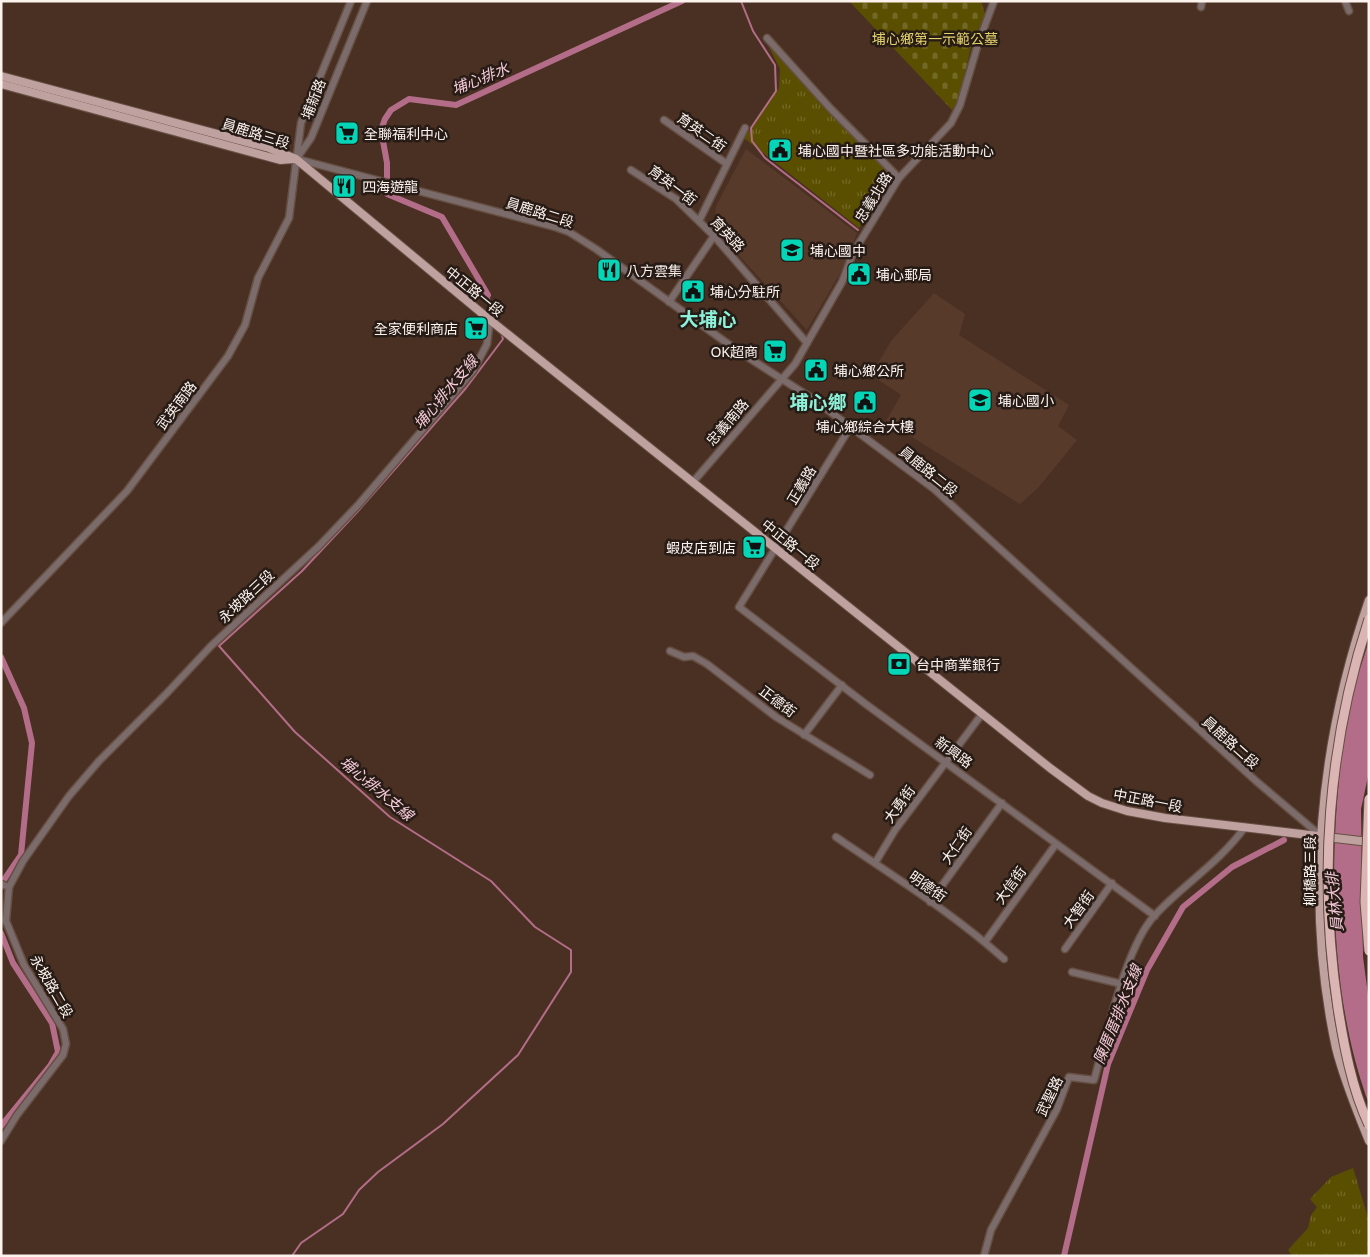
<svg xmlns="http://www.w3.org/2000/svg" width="1370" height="1257" font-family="'Noto Sans','Noto Sans TC',sans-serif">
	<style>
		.built { fill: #583a2a }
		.cemetery { fill: url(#cemetery-stones) }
		.park { fill: url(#park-tufts) }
		.water { fill: #b46d88 }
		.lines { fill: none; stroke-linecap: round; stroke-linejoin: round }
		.stream { stroke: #b46d88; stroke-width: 2 }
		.canal { stroke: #b46d88; stroke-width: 6 }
		.minor-casing { stroke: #664f43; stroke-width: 9 }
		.major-casing { stroke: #664f43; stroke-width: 10 }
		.minor { stroke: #7b6c6b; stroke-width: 6 }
		.major { stroke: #bfa19f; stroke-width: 8 }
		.highway-bridge-casing { stroke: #664f43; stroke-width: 11; stroke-linecap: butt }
		.highway-bridge { stroke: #dab5b3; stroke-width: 9 }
		.labels { text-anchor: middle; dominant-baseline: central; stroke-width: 5; stroke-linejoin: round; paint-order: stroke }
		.park-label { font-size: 14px; fill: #e4d36b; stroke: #271b15 }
		.street-label { font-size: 14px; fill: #fdf3ee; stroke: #271b15 }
		.poi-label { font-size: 14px; fill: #fdf3ee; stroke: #271b15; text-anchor: start }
		.water-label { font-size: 15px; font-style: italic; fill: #f5cbd9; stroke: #271b15 }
		.district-label { font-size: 19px; font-weight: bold; fill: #8df1d9; stroke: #271b15 }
	</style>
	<defs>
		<pattern id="cemetery-stones" width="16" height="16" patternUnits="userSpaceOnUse" patternTransform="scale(1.25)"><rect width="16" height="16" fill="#5a4f00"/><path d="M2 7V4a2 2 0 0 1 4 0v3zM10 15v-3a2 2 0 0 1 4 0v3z" fill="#736926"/></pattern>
		<pattern id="park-tufts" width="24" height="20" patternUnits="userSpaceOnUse" patternTransform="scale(1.25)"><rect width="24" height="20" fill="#5a4f00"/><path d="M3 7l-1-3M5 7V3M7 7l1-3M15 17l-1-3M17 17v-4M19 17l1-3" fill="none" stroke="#736926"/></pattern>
	</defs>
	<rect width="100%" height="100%" fill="#493023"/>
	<g class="built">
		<polygon points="746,149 857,233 843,268 807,330 714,228 716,206"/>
		<polygon points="934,293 965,314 959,335 1069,405 1058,426 1077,440 1038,488 1020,504 886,421 901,395 871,375 891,341"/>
	</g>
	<polygon class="cemetery" points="849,1 981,1 985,14 971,47 959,98 952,110"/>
	<g class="park">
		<polygon points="768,45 893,177 859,228 744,138 779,88 780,69"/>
		<polygon points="1353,1168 1369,1221 1369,1256 1292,1256 1288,1250 1308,1228 1311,1215 1317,1207 1310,1199 1331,1177"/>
	</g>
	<path class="water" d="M 1369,640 L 1369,772 L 1361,809 L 1363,957 L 1369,1002 L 1369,1104 C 1326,990 1328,836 1347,716 C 1351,691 1362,665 1369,640 Z"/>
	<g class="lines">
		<g class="stream">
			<polyline points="741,1 753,31 775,65 776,91 751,128 752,141 765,158 858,230"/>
			<polyline points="488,295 497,323"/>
			<polyline points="292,1256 301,1243 343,1214 359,1190 378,1172 443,1124 518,1055 571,972 571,950 535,927 491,881 390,817 295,732 219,646 302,571 359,510 466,388 503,339 501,332"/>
		</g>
		<g class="canal">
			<polyline points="488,295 442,217 387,194 387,163 381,130 385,119 391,110 409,99 456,105 682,1"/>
			<polyline points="1,657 24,708 32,743 21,855 1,884"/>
			<polyline points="1,933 13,963 52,1023 58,1052 50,1066 1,1126"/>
			<polyline points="1064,1256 1108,1064 1147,970 1183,907 1232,867 1284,840"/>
		</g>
		<g class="minor-casing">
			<g id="minor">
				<polyline points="1345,1 1349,11"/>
				<polyline points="1201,7 1202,1"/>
				<polyline points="767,38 830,108 899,178"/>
				<polyline points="664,120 727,164"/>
				<polyline points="297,158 311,138 367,1"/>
				<polyline points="297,159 555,227 569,232 596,249 738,351 813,399 934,489 1256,781 1321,836"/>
				<polyline points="631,170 676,199 714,236 807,343"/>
				<polyline points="699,221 745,128"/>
				<polyline points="669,302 714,236"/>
				<polyline points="851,426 739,607 867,705 1155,916"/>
				<polyline points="693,482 795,364 842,282 853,253 899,178 951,123 960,105 978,44 994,1"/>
				<polyline points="1,623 127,491 228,356 245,325 258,278 289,218 301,123 351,1"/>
				<polyline points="670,651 684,657 693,656 707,664 776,717 870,775"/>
				<polyline points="804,735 842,685"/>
				<path d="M 836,837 C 893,876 953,913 1004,959"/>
				<polyline points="875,863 895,830 982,714"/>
				<polyline points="1,884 9,887"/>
				<polyline points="930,902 1002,803"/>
				<polyline points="985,942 1056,844"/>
				<polyline points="1065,949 1112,883"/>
				<polyline points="1072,972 1122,984"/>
				<polyline points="1,1141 17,1115 63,1055 66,1044 63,1029 24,965 6,921 9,887 23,861 69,796 99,761 166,694 211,646 319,546 359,504 473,371 487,344 490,320"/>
				<path d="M 984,1256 L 991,1230 L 1057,1109 L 1069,1077 L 1094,1080 C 1107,1036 1125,947 1155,915 C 1184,884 1220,862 1245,827"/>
			</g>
		</g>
		<g class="major-casing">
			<g id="major">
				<polyline points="1,76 269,148 296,159 490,320 1050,768 1088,796 1102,803 1127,811 1165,818 1369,842"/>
				<polyline points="1,84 280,160 294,159"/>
				<path d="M 1369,600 C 1320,741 1304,901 1336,1048 C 1344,1080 1357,1111 1369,1141"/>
			</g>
		</g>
		<use href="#minor" class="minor"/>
		<use href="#major" class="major"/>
		<g class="highway-bridge-casing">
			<g id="highway-bridge">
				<path d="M 1369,619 C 1328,744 1318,877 1338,1008 C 1344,1046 1352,1089 1369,1125"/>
				<polyline points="1369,799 1365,902 1369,951"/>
			</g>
		</g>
		<use href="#highway-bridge" class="highway-bridge"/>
	</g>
	<defs>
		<g id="supermarket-square" transform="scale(1.25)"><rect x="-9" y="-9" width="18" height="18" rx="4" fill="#04d5b6" stroke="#271b15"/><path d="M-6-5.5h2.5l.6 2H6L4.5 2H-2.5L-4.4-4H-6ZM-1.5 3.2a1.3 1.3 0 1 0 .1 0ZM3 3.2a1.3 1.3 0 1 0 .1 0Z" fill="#111"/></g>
		<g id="civic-square" transform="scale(1.25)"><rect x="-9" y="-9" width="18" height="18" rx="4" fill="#04d5b6" stroke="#271b15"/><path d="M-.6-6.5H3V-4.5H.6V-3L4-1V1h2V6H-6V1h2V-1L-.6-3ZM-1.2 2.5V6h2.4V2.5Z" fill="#111"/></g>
		<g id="restaurant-square" transform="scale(1.25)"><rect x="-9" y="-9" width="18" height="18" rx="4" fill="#04d5b6" stroke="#271b15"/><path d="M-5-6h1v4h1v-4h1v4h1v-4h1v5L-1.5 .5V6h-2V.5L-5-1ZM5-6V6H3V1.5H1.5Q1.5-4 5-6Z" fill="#111"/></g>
		<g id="school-square" transform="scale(1.25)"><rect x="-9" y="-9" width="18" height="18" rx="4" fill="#04d5b6" stroke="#271b15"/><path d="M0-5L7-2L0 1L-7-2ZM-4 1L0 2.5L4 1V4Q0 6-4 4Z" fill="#111"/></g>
		<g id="bank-square" transform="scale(1.25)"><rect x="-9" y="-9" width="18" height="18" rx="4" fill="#04d5b6" stroke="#271b15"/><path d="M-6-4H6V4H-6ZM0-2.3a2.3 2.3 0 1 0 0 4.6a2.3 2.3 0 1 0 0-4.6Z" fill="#111"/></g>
	</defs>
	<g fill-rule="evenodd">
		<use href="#supermarket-square" x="347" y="133"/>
		<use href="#civic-square" x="780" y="150"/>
		<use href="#restaurant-square" x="344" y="186"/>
		<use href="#school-square" x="792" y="250"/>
		<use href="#restaurant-square" x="609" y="270"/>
		<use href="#civic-square" x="859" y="274"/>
		<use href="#civic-square" x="693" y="291"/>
		<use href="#supermarket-square" x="476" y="328"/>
		<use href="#supermarket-square" x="775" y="351"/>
		<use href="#civic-square" x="816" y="370"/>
		<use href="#school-square" x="980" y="400"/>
		<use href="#civic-square" x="865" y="402"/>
		<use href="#supermarket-square" x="754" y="547"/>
		<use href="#bank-square" x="899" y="664"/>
	</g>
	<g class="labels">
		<g class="park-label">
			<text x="935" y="38">埔心鄉第一示範公墓</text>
		</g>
		<g class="street-label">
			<text transform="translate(313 99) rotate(-69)">埔新路</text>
			<text transform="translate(702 132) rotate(35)">育英二街</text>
			<text transform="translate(256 133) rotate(17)">員鹿路三段</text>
			<text transform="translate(673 185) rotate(37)">育英一街</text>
			<text transform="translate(873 197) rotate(-58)">忠義北路</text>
			<text transform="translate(540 212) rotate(17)">員鹿路二段</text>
			<text transform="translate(728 234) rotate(47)">育英路</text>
			<text transform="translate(475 291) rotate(39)">中正路一段</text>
			<text transform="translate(176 405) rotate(-53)">武英南路</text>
			<text transform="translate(727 422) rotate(-49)">忠義南路</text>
			<text transform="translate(929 471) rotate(39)">員鹿路二段</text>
			<text transform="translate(801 485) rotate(-59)">正義路</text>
			<text transform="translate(791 544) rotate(39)">中正路一段</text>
			<text transform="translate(246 596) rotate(-43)">永坡路三段</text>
			<text transform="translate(778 701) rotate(37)">正德街</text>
			<text transform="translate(1231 742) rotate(42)">員鹿路二段</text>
			<text transform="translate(954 752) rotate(36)">新興路</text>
			<text transform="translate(1148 800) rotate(11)">中正路一段</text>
			<text transform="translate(899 804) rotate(-54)">大勇街</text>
			<text transform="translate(956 845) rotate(-55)">大仁街</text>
			<text transform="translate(1309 871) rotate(-90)">柳橋路三段</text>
			<text transform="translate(1010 885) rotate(-54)">大信街</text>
			<text transform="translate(928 886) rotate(35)">明德街</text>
			<text transform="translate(1078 909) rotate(-54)">大智街</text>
			<text transform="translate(52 986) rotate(60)">永坡路二段</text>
			<text transform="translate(1049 1096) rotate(-64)">武聖路</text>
		</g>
		<g class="poi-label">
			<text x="364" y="133">全聯福利中心</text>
			<text x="798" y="150">埔心國中暨社區多功能活動中心</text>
			<text x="362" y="186">四海遊龍</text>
			<text x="810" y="250">埔心國中</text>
			<text x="626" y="270">八方雲集</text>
			<text x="876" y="274">埔心郵局</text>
			<text x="710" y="291">埔心分駐所</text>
			<text x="458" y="328" text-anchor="end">全家便利商店</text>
			<text x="758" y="351" text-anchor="end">OK超商</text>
			<text x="834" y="370">埔心鄉公所</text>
			<text x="998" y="400">埔心國小</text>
			<text x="865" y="426" text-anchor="middle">埔心鄉綜合大樓</text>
			<text x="736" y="547" text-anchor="end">蝦皮店到店</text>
			<text x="916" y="664">台中商業銀行</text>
		</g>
		<g class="water-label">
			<text transform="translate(480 78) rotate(-22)">埔心排水</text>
			<text transform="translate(445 392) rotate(-50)">埔心排水支線</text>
			<text transform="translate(377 788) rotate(40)">埔心排水支線</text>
			<text transform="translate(1334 902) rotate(-96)">員林大排</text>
			<text transform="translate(1117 1014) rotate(-68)">陳厝厝排水支線</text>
		</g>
		<g class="district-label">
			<text x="708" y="319">大埔心</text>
			<text x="818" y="402">埔心鄉</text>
		</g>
	</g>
	<rect width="1370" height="1257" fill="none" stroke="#fdf3ee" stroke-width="5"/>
</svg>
